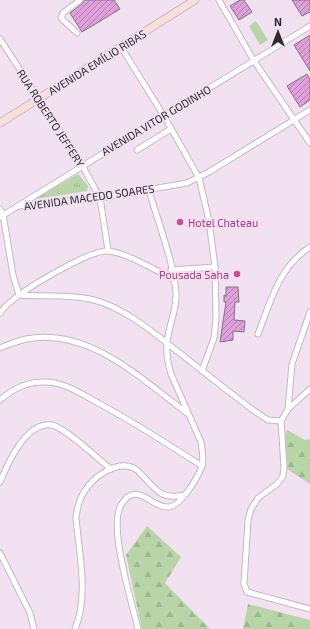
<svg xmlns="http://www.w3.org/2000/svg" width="310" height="629" font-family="'Exo 2',sans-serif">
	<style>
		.grass { fill: url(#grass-tufts) }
		.forest { fill: url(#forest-firs) }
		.pitch { fill: #b8d5a7 }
		.building { fill: url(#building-hatch); stroke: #827481 }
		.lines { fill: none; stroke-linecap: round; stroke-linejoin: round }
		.street-casing { stroke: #c7b7c6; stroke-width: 7 }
		.secondary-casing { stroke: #c7b7c6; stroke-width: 9 }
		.street { stroke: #fff; stroke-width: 5 }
		.secondary { stroke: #faded8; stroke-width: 7 }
		.hotel-dot { fill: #d1479c; stroke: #f2e2f1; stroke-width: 1.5 }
		.labels { text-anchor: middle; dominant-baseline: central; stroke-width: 3.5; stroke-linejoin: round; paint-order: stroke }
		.street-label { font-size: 11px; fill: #302a2f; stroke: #f2e2f1 }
		.hotel-label { font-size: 11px; fill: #b23c85; stroke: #f2e2f1; text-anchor: start }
	</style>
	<defs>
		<pattern id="grass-tufts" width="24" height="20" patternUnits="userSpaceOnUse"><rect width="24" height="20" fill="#b8d5a7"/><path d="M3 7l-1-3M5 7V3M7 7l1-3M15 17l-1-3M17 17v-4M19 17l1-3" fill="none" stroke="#9eb790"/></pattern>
		<pattern id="forest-firs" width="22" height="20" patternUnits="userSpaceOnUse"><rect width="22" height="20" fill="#b8d5a7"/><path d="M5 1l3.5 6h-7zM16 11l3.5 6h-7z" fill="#9eb790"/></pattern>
		<pattern id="building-hatch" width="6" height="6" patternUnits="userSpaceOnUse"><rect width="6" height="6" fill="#de9fdb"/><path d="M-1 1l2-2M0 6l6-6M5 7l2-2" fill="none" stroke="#b482b2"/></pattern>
	</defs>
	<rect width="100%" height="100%" fill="#f2e2f1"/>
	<polygon class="grass" points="78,174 88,186 87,191 35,199"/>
	<g class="forest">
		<polygon points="287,430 305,440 310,439 310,484 287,469 284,440"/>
		<polygon points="147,526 181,557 165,583 210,629 142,629 126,555"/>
		<polygon points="248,604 310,620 310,629 243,629"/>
	</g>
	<polygon class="pitch" points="256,21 268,40 260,45 249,26"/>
	<g class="building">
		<polygon points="84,0 114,0 120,9 82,32 70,13 82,4"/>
		<polygon points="240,0 244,0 252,12 239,20 230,6"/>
		<polygon points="292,0 310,0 310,12 302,16"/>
		<polygon points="310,35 310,71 294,45"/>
		<polygon points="307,74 310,80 310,100 300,107 287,86"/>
		<polygon points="226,287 238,287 239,302 235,302 234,320 245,321 244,332 233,331 233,340 220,342 226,302 224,302 224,295 226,296"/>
	</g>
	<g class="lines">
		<g class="street-casing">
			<g id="street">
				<polyline points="219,0 254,61 310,143"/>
				<polyline points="77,33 61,18 63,13 80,0"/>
				<polyline points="0,39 82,165 100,198 108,250"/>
				<polyline points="121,47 164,116 199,178 209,221 215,267 216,319 214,338 202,371"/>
				<polyline points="137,150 171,129"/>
				<polyline points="19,206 100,198 187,183 209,172 310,110"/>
				<polyline points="0,209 3,214 13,275 19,295"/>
				<polyline points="0,217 310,26"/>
				<polyline points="171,270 215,267"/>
				<path d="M 19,295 C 43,297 70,294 94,300 C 127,309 155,334 181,354 C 205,373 229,392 253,410 L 268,420 L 281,421"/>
				<polyline points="310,312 292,364 288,409 281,421 284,467 283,476 277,484 258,498 251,509 248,520 244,584 247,592 310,609"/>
				<path d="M 0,313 C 5,306 11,301 18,296 C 32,285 92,249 108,251 C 125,252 157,271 173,279"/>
				<path d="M 258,334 C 271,301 278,268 310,247"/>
				<path d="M 0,348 C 8,345 17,341 26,339 C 89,327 141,379 187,413"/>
				<path d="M 0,400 C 14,388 28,381 47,382 C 67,383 83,395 100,404 C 135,423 168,444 202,466"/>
				<polyline points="288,409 310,389"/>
				<path d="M 0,482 C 8,463 26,421 52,425 C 66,428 98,459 111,469"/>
				<polyline points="0,553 30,613 34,629"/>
				<path d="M 75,629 C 89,595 79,554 76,518 C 77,509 79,500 84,492 C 93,477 116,460 134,468 C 137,470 140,473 143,476 C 157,491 162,500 184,495"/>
				<path d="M 138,629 C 132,602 108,527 121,505 C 137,479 152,509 169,507 C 181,506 198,477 202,466 C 204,458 202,450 201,442 L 171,374 C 168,364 166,354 167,344 C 168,326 177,311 176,293 C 174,262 157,220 149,190"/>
			</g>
		</g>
		<g class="secondary-casing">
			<polyline id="secondary" points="0,123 195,0"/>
		</g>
		<use href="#street" class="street"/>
		<use href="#secondary" class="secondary"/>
	</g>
	<g class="hotel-dot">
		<circle cx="180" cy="222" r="4"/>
		<circle cx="237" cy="274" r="4"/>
	</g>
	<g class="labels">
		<g class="street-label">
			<text transform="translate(97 62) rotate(-32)">AVENIDA EMÍLIO RIBAS</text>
			<text transform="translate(51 118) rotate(57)">RUA ROBERTO JEFFERY</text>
			<text transform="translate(156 120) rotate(-31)">AVENIDA VITOR GODINHO</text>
			<text transform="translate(89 197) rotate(-8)">AVENIDA MACEDO SOARES</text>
		</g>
		<g class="hotel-label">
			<text x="188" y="222">Hotel Chateau</text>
			<text x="229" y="274" text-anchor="end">Pousada Saha</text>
		</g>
	</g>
	<g transform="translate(278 32)" stroke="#f2e2f1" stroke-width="3" paint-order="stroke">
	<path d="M0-3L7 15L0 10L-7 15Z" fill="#302a2f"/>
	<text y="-6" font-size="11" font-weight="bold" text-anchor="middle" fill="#302a2f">N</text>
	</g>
</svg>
